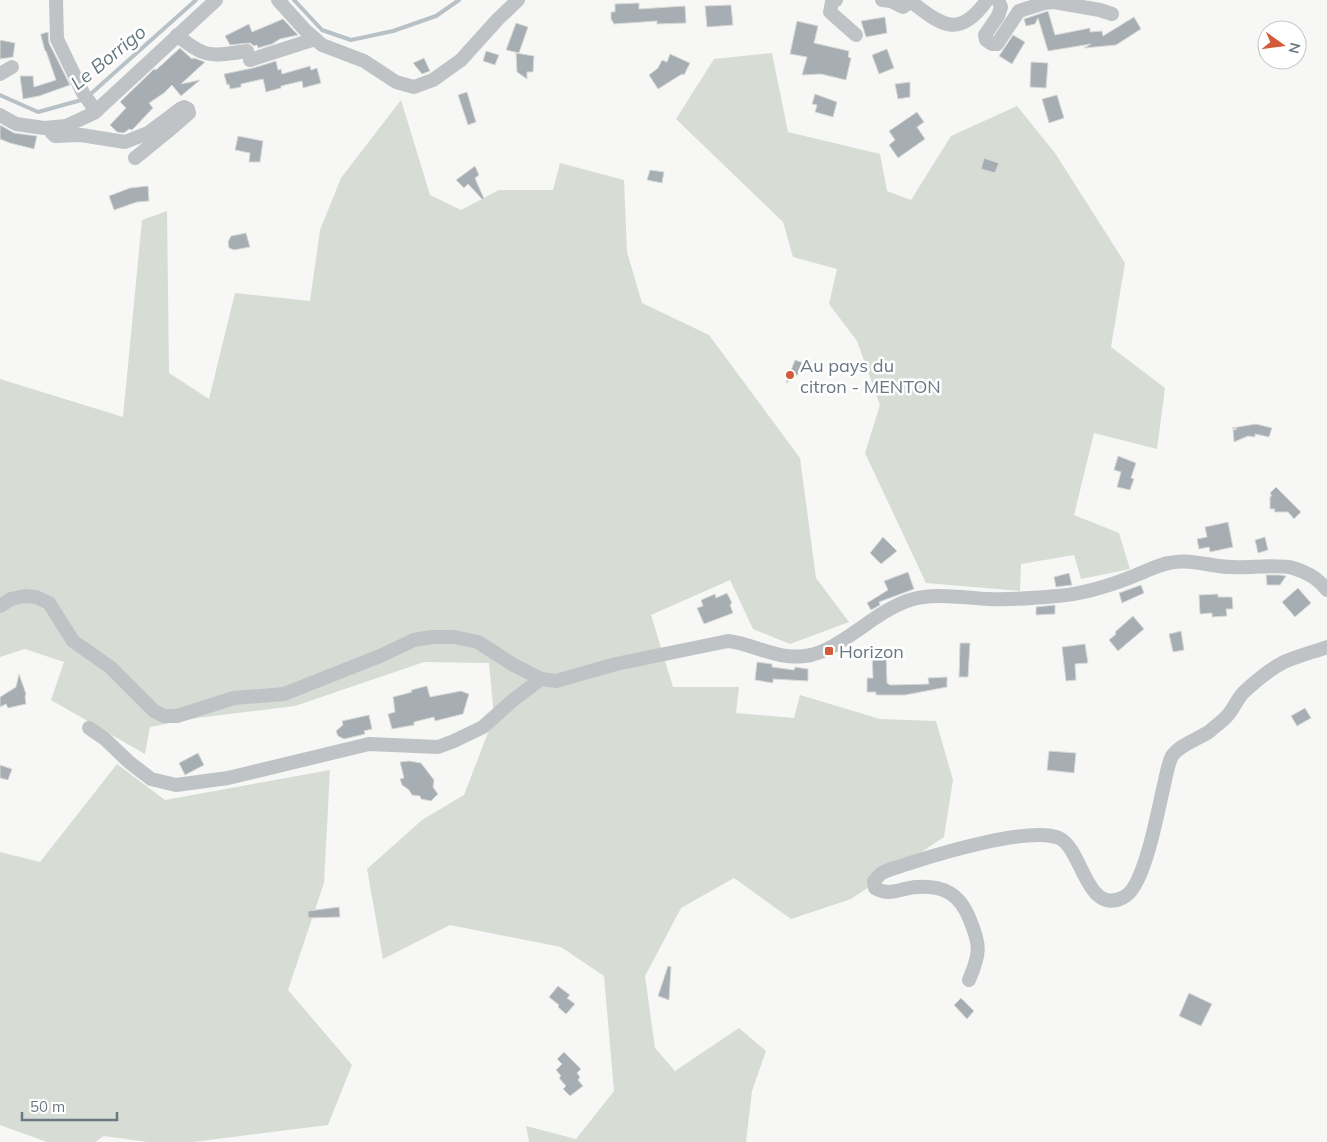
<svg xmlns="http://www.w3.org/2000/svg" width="1327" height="1142" font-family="Mulish,sans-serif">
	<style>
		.green { fill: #d7dcd5 }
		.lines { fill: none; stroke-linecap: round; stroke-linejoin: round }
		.stream { stroke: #b8c2c6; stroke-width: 4 }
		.building { fill: #a7aeb3; stroke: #d9d9d7 }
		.minor { stroke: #bfc3c6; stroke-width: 14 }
		.poi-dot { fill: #d25b3a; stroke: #fff; stroke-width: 2 }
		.labels { text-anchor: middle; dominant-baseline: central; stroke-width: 5; stroke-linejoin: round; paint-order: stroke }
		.poi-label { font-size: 18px; fill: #697883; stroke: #fff; text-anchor: start }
		.water-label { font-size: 19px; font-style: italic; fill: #65787f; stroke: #fff }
	</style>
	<rect width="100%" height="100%" fill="#f7f7f5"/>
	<g class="green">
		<polygon points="772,53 788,132 880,154 887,191 911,200 951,136 1017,106 1055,153 1125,263 1111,347 1165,388 1157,449 1094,433 1074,515 1119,533 1130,569 1081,579 1074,555 1021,564 1020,591 926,583 865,453 880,405 857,341 829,304 837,269 793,257 783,222 676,119 714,59"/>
		<polygon points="401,100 430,195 461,210 499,190 553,190 560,163 624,180 627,252 642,303 709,335 800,458 816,578 849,622 790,644 753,629 730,580 651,615 673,687 739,687 736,713 794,718 800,695 880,719 936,721 953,780 944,837 851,899 791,919 734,878 681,908 645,976 655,1048 675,1071 739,1028 766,1051 752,1091 746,1142 529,1142 526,1126 576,1139 614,1091 604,976 561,947 450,925 383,959 367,869 422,820 464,795 494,717 489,663 424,662 295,706 197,718 150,727 145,754 51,700 64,662 25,649 0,657 0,379 123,417 142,220 167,211 169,373 209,399 235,293 310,301 320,230 341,178"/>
		<polygon points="117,764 165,800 330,770 324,883 288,990 352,1065 328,1125 193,1142 148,1142 104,1136 95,1142 47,1142 0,1125 0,852 40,862"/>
	</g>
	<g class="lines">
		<g class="stream">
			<polyline points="294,0 322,30 351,40 393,31 436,16 459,0"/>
			<polyline points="0,95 38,112 85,99 196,0"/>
		</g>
	</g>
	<g class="building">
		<polygon points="639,3 639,9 685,6 686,23 657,24 657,21 614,24 611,19 611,12 615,12 615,4"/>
		<polygon points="731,5 733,25 707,27 705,6"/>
		<polygon points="1048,11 1055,35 1090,28 1090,32 1102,31 1103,36 1134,17 1141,29 1116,45 1084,48 1091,44 1048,51 1038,18 1035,24 1026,26 1024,19"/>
		<polygon points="885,17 887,33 866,37 861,21"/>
		<polygon points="283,19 298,35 280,39 272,44 258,48 257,45 254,46 250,43 230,45 225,36 249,24 252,32"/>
		<polygon points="797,21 818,26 814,43 849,51 848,57 851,58 846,80 821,74 802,75 807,57 790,54"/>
		<polygon points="516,23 528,27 519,53 506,50"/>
		<polygon points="48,32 49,43 70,85 39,96 23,99 20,76 33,76 34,87 56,80 46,51 45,51 41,36 41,34"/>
		<polygon points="1013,35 1025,42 1012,64 999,56"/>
		<polygon points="0,40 15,43 13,57 0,59"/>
		<polygon points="180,48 192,59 194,58 205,62 181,84 200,80 181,96 172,85 164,93 149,103 153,108 132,130 129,129 124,133 117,132 110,125 126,108 120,102 154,69 156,70"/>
		<polygon points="887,49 894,68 879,74 872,55"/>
		<polygon points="486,51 499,55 495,65 483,61"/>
		<polygon points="516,53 534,56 533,72 527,72 527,79 517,72"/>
		<polygon points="670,54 690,63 684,75 682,74 658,89 649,75 658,68 662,60 667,62"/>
		<polygon points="424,58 430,71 422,74 413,63"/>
		<polygon points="276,61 278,70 281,69 282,74 310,66 311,70 317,68 321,83 303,88 302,81 281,86 281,88 266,92 263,79 241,84 241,87 230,89 229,84 227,85 224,74 253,68"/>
		<polygon points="1031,62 1048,63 1046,88 1030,87"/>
		<polygon points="910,82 910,97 898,99 895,84"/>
		<polygon points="467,92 476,122 468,125 458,95"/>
		<polygon points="815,94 837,102 833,117 815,112 817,105 812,104"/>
		<polygon points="1057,95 1064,118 1049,123 1042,99"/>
		<polygon points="917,112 924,122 917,127 925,139 898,158 889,145 895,140 889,131"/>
		<polygon points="0,125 14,133 37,136 34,149 10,143 0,139"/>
		<polygon points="238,136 263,141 260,162 249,162 250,153 235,150"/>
		<polygon points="984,158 999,163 995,173 981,169"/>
		<polygon points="475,166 479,175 475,178 484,199 483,200 468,184 464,188 456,180"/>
		<polygon points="650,170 664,172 662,183 647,180"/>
		<polygon points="148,186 149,201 137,202 114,210 109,196 130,188"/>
		<polygon points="246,233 250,247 234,250 229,248 228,242 231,236"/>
		<polygon points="795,360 804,363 801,372 786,383"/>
		<polygon points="1256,424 1272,428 1269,437 1255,434 1255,437 1248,436 1234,442 1233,430 1237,429 1232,428"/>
		<polygon points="1118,456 1136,463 1131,478 1134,479 1130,490 1117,487 1121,472 1114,470"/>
		<polygon points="1276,487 1301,512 1294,519 1288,512 1274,512 1275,509 1270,509 1270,496 1272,496 1270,493"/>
		<polygon points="1228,522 1233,547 1210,552 1209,547 1199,549 1197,539 1207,537 1205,527"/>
		<polygon points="883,537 897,551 881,564 870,553"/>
		<polygon points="1265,537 1268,550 1258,553 1255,540"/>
		<polygon points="908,572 914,589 879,602 880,605 871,610 867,603 888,590 884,581"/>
		<polygon points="1069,573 1072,585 1056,587 1054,577"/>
		<polygon points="1266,575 1280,575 1286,576 1280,585 1267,585"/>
		<polygon points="1141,585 1144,593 1122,603 1119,593"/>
		<polygon points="1298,588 1311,603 1295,617 1282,602"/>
		<polygon points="727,593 732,603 730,605 733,613 704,624 697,608 703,606 701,600 715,594 716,598"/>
		<polygon points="1218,594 1218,597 1232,597 1233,609 1226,609 1227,616 1212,617 1212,613 1200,614 1199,595"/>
		<polygon points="1055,605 1055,614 1036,615 1036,607"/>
		<polygon points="1133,616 1144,629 1118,651 1109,640 1116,634 1115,632"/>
		<polygon points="1181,631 1184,650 1173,652 1169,634"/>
		<polygon points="960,643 970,643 968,677 959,677"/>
		<polygon points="1085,644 1088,663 1075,664 1076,680 1066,681 1062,647"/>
		<polygon points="886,652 887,683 890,685 929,684 928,678 947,677 947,687 905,695 876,695 876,692 867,692 867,678 873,678 872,653"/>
		<polygon points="757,662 772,664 772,667 794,670 795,667 808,669 808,681 773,679 773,683 755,680"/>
		<polygon points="19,674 26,694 25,696 26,704 8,708 6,704 0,707 0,697 16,687"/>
		<polygon points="427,686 430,697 461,691 469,694 463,714 435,721 434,717 414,722 414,725 392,729 388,714 395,712 393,697 412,692 411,690"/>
		<polygon points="1305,708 1311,718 1297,726 1291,716"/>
		<polygon points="369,715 372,729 364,731 365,734 344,739 338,736 336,731 343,725 342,721"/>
		<polygon points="1049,751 1076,753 1074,773 1047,770"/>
		<polygon points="198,753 204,765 185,775 179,763"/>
		<polygon points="409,761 421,763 434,780 433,787 438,794 431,801 421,799 420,796 412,795 409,790 402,785 400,779 404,778 400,762"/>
		<polygon points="0,765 12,769 8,780 0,778"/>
		<polygon points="339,907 340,917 308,918 308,911"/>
		<polygon points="668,966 671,967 669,1000 658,996"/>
		<polygon points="558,986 570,995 567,998 575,1004 566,1014 558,1007 559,1005 549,997"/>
		<polygon points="1189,993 1212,1004 1201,1026 1179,1016"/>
		<polygon points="961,998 974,1011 967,1019 954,1005"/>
		<polygon points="564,1052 581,1069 577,1073 580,1077 578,1080 583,1086 570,1096 563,1089 566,1086 559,1078 561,1076 556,1070 562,1064 557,1059"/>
	</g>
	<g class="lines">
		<g class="minor">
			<polyline points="56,0 57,39 83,93 96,111"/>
			<polyline points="278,0 305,30 322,45 364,61 396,82 414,87 433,80 461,60 498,19 518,0"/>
			<polyline points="836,0 832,2 830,12 856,35"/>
			<polyline points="882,0 891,1 903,7 911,1"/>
			<path d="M 909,0 C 941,25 959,40 987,0"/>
			<polyline points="998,0 1001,7 998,16 985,35 986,40 992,44 997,44 1019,11 1044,3 1054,2 1100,10 1112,14"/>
			<path d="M 177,35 C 205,59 212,56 247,51"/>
			<polyline points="250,60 315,39"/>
			<polyline points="0,74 12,67"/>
			<polyline points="0,115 16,124 44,128 66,126 94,113 216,0"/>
			<polyline points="52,133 55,136 81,135 125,142 148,133 180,109 184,107 188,109 189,113 173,127 135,158"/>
			<path d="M 0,606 L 11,599 L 25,596 L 36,597 L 49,603 L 73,641 L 110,667 L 154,711 L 164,716 L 177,716 L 234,698 L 284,694 L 380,656 L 414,640 L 432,637 L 454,637 L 478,642 L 512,664 L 541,679 L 556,681 L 616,664 L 728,641 C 754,644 777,660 805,656 C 840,652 874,611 910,600 C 933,592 965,598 989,599 C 1012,600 1035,598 1057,596 C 1084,594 1109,586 1134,576 C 1145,572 1157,565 1169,563 C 1191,558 1211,567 1232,567 C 1248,568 1280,564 1293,568 C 1307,572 1318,578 1327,590"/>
			<polyline points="89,728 105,739 129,762 151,779 176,785 228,778 369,744 438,747 454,741 483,727 512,701 541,679"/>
			<path d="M 969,980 C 980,954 981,946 970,920 C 960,894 944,885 916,887 C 901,888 890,897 875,888 L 874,881 C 877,878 879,875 882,873 C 889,869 899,867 907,864 C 938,854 1029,826 1059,838 C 1083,849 1086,917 1124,897 C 1145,887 1158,809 1164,785 C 1166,776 1168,764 1172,756 C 1180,744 1199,739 1210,731 C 1215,726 1222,722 1227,716 C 1234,709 1237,698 1245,691 C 1256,681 1270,669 1284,662 C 1298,656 1313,652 1327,647"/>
		</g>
	</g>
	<g class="poi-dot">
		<circle cx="790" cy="375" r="5"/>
		<rect x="824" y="646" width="10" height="10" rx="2.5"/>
	</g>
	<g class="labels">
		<g class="poi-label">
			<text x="800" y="365">Au pays du<tspan x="800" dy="21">citron - MENTON</tspan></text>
			<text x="839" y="651">Horizon</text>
		</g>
		<g class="water-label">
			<text transform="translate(108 57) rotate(-39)">Le Borrigo</text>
		</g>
	</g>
	<g transform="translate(1282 45) rotate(104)"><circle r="24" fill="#ffffff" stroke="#c3c9cd"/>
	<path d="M0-4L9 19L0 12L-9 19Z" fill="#d25b3a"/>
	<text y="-8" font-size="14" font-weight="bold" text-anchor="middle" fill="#697883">N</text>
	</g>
	<path d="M22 1112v8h95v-8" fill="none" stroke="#697883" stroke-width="2.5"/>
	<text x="30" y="1112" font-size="15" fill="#697883" stroke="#ffffff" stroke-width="4" paint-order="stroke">50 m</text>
</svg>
